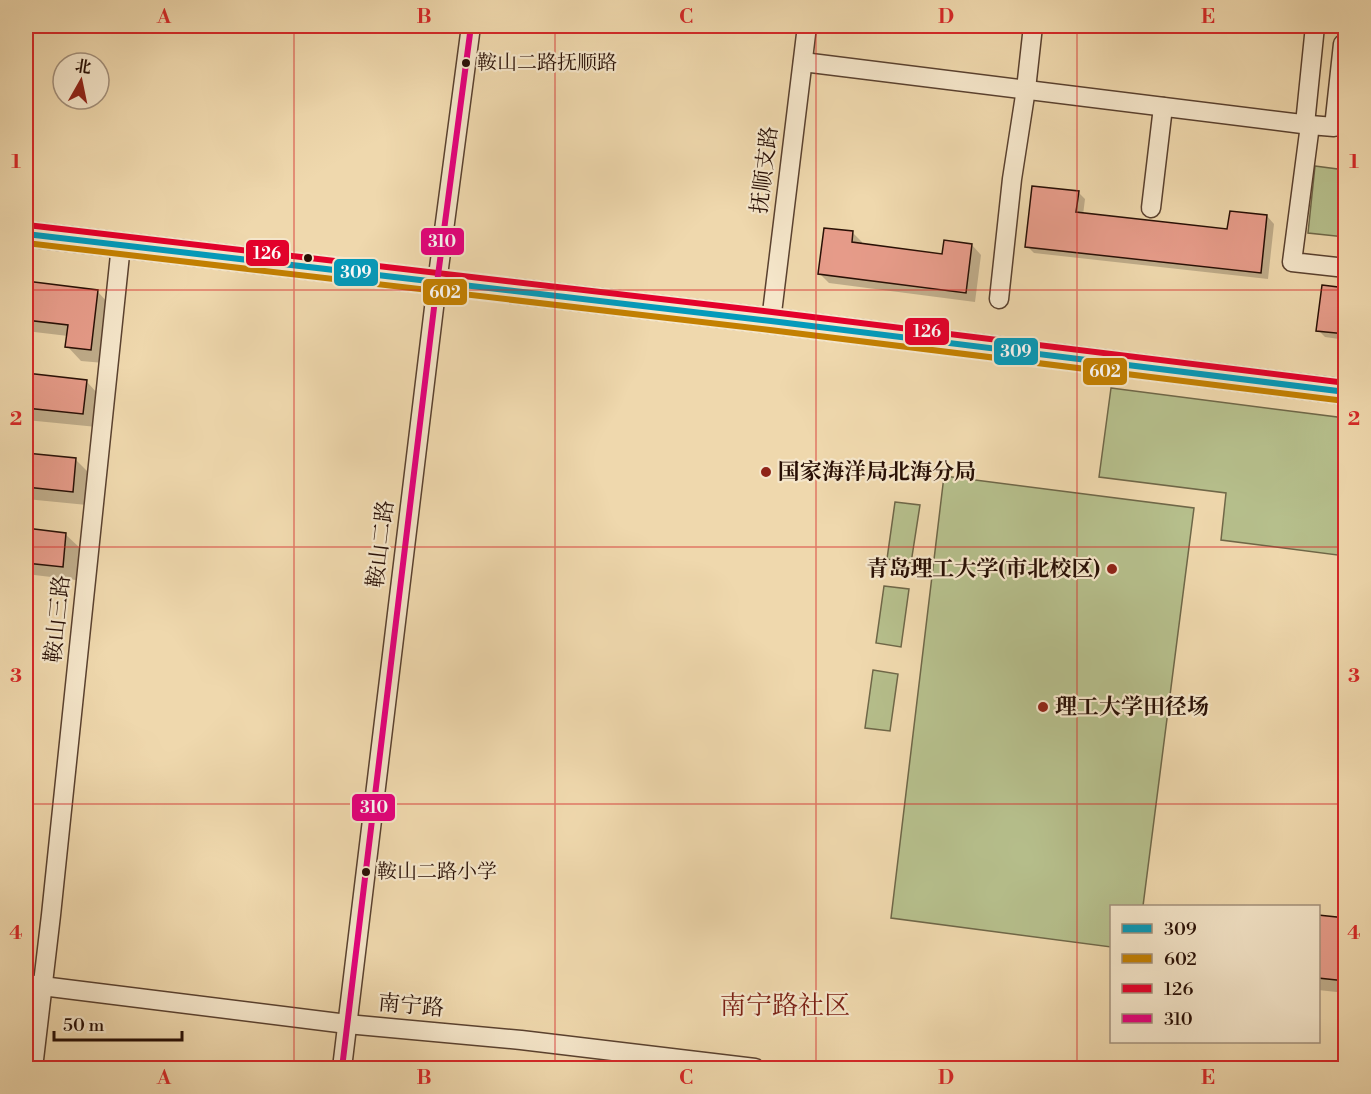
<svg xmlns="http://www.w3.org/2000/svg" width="1371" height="1094" font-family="'Libre Bodoni','Noto Serif SC',serif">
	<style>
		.green { fill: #b6bf8c; stroke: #6f6748; stroke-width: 1.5 }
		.shadow { fill: #0003 }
		.building { fill: #e79c8a; stroke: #280f05; stroke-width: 1.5 }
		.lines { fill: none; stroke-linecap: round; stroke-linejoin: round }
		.minor-casing { stroke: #5a412f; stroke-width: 21 }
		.major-casing { stroke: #280f05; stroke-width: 27 }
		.minor { stroke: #f5e6ca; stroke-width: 18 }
		.major { stroke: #efd8ad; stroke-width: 24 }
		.bus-1-casing { stroke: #f5e6ca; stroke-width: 10 }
		.bus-2-casing { stroke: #f5e6ca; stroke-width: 10 }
		.bus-3-casing { stroke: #f5e6ca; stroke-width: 10 }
		.bus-4-casing { stroke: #f5e6ca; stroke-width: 10 }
		.bus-1 { stroke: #049aba; stroke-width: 6 }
		.bus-2 { stroke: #c38001; stroke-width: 6 }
		.bus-3 { stroke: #e4002b; stroke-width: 6 }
		.bus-4 { stroke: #e5007d; stroke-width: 6 }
		.grid { fill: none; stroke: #d62828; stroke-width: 1.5; stroke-opacity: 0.55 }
		.bus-dot { fill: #280f05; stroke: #f5e6ca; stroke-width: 2 }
		.poi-dot { fill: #8f2418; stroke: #f5e6ca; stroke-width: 2 }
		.labels { text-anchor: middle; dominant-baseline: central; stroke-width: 4.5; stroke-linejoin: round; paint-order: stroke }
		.bus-label { font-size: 20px; fill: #280f05; stroke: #f5e6ca; text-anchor: start }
		.street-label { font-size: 22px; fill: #280f05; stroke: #f5e6ca }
		.poi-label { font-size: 22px; font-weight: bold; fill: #280f05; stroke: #f5e6ca; text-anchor: start }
		.quarter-label { font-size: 26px; fill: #7a1f14; stroke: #f5e6ca }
		.line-badge { stroke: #f5e6ca; stroke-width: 2 }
		.badge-label { font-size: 16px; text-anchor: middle; font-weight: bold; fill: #fff }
		.neatline { fill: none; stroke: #d62828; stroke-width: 2 }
		.grid-label { font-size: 20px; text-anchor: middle; font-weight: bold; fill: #d62828 }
	</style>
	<rect width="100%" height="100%" fill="#efd8ad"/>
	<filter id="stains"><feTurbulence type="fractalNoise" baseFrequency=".00333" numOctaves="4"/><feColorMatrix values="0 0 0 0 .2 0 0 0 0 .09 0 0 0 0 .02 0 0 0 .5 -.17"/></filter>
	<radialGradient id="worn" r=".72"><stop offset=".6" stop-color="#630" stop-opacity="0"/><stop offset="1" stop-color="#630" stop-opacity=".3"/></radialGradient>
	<g class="green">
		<polygon points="1315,166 1345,170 1345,237 1308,233"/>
		<polygon points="1111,388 1345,418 1345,556 1221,540 1226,493 1099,477"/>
		<polygon points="944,476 1194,508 1143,906 1112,906 1111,947 891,918"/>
		<polygon points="895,502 920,505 911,563 887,559"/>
		<polygon points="884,586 909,589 901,647 876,643"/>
		<polygon points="873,670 898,674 890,731 865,728"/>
	</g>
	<g class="shadow">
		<polygon points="1337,26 1346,26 1346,42 1336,32"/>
		<polygon points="1078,192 1085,199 1083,215 1229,231 1267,216 1274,224 1268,279 1034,253 1027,246"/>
		<polygon points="853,233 862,242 862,245 943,255 972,245 981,255 975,302 829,283 819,273"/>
		<polygon points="26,283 97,291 111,306 104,363 81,361 67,346 68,336 26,331"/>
		<polygon points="1346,290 1346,340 1325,337 1318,330"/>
		<polygon points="26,375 86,381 100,396 97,427 26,420"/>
		<polygon points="26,454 76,460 90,474 87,505 26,499"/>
		<polygon points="26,530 65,534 80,548 76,580 26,574"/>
		<polygon points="1318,917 1346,920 1346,993 1318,990"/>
	</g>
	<g class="building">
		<polygon points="1032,186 1079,191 1076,212 1227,229 1230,211 1267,215 1261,273 1025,247"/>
		<polygon points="824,228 853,231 852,242 942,254 944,240 972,244 966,293 818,274"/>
		<polygon points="26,281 98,290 91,350 65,347 68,325 26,320"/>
		<polygon points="1322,285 1346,288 1346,334 1316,331"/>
		<polygon points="26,373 87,380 83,414 26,408"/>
		<polygon points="26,453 76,458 73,492 26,487"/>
		<polygon points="26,528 66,533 63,567 26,563"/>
		<polygon points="1318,915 1346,918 1346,981 1318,978"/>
	</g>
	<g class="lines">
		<g class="minor-casing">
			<g id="minor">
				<polyline points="1346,44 1343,44 1334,127 1310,125 1292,262 1346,268"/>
				<polyline points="803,62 1310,125"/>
				<polyline points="1305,124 1315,26"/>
				<polyline points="1151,208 1163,107"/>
				<polyline points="999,299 1012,179 1026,89 1033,26"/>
				<polyline points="771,321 807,26"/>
				<polyline points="26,984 347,1024 521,1040 755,1068"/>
				<polyline points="33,1068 51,915 121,245"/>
				<polyline points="342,1068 437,283 471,26"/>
			</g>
		</g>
		<g class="major-casing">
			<polyline id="major" points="26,234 771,321 1346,392"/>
		</g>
		<use href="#minor" class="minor"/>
		<use href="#major" class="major"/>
		<g class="bus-1-casing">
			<polyline id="bus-1" points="26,234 771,321 1346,392"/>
		</g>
		<g class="bus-2-casing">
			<polyline id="bus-2" points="26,243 770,330 1345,401"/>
		</g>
		<g class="bus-3-casing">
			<polyline id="bus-3" points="27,225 772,312 1346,383"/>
		</g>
		<g class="bus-4-casing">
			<polyline id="bus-4" points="342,1068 437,283 471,26"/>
		</g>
		<use href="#bus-1" class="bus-1"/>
		<use href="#bus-2" class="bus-2"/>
		<use href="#bus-3" class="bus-3"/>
		<use href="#bus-4" class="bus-4"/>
	</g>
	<path class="grid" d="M 294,26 L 294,1068M 555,26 L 555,1068M 816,26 L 816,1068M 1077,26 L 1077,1068M 26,290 L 1346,290M 26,547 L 1346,547M 26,804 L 1346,804"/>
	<g class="bus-dot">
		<circle cx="466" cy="63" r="5"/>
		<circle cx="308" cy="258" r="5"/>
		<circle cx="366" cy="872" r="5"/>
	</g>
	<g class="poi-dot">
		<circle cx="766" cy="472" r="6"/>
		<circle cx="1112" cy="569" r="6"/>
		<circle cx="1043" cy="707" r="6"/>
	</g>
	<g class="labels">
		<g class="bus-label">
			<text x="477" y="63">鞍山二路抚顺路</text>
			<text x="377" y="872">鞍山二路小学</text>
		</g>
		<g class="street-label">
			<text transform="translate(765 170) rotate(-83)">抚顺支路</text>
			<text transform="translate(381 544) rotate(-83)">鞍山二路</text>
			<text transform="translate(58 619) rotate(-84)">鞍山三路</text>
			<text transform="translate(411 1006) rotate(5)">南宁路</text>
		</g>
		<g class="poi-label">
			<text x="778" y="472">国家海洋局北海分局</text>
			<text x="1100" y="569" text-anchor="end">青岛理工大学(市北校区)</text>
			<text x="1055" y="707">理工大学田径场</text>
		</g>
		<g class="quarter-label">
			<text x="785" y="1006">南宁路社区</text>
		</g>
	</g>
	<g class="line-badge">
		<rect x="420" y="227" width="45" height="29" rx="6" fill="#e5007d"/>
		<rect x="245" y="239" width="45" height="28" rx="6" fill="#e4002b"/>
		<rect x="333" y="258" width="46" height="29" rx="6" fill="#049aba"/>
		<rect x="422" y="278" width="46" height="28" rx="6" fill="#c38001"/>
		<rect x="904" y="317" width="46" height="29" rx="6" fill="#e4002b"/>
		<rect x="993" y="337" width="46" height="29" rx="6" fill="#049aba"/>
		<rect x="1082" y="357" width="46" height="29" rx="6" fill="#c38001"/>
		<rect x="351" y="793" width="45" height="29" rx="6" fill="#e5007d"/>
	</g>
	<g class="badge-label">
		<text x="442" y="247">310</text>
		<text x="267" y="259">126</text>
		<text x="356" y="278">309</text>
		<text x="445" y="298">602</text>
		<text x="927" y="337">126</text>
		<text x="1016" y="357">309</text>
		<text x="1105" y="377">602</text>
		<text x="374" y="813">310</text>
	</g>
	<rect width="1371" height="1094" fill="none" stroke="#efd8ad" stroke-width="66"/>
	<rect x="1110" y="905" width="210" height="138" fill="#f5e6ca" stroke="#a3907b" stroke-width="1.5"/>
	<rect x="1122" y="924" width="30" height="9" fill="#049aba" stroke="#a3907b" stroke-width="1.5"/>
	<text x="1164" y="935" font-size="18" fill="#280f05">309</text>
	<rect x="1122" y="954" width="30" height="9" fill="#c38001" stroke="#a3907b" stroke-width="1.5"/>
	<text x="1164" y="965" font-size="18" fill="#280f05">602</text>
	<rect x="1122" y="984" width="30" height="9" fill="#e4002b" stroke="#a3907b" stroke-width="1.5"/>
	<text x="1164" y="995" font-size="18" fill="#280f05">126</text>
	<rect x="1122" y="1014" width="30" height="9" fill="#e5007d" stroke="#a3907b" stroke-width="1.5"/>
	<text x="1164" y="1025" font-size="18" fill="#280f05">310</text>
	<g transform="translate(81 81) rotate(9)"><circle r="28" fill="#f5e6ca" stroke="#a3907b" stroke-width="1.5"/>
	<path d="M0-4.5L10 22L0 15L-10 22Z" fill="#8f2418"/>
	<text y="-9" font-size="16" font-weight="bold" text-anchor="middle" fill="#280f05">北</text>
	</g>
	<path d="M54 1031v9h128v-9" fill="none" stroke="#280f05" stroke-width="3"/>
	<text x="63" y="1031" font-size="18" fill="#280f05" stroke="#f5e6ca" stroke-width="4.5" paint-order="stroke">50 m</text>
	<rect x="33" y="33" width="1305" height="1028" class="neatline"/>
	<g class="grid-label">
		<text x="164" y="23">A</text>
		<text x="424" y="23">B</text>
		<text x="686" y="23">C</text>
		<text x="946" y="23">D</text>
		<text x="1208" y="23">E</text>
		<text x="16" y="168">1</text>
		<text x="1354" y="168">1</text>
		<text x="16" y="425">2</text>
		<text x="1354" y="425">2</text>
		<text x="16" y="682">3</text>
		<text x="1354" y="682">3</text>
		<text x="16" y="939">4</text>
		<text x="1354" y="939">4</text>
		<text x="164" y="1084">A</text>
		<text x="424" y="1084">B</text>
		<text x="686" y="1084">C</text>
		<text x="946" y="1084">D</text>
		<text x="1208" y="1084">E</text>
	</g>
	<rect width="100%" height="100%" filter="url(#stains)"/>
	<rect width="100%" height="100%" fill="url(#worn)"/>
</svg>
